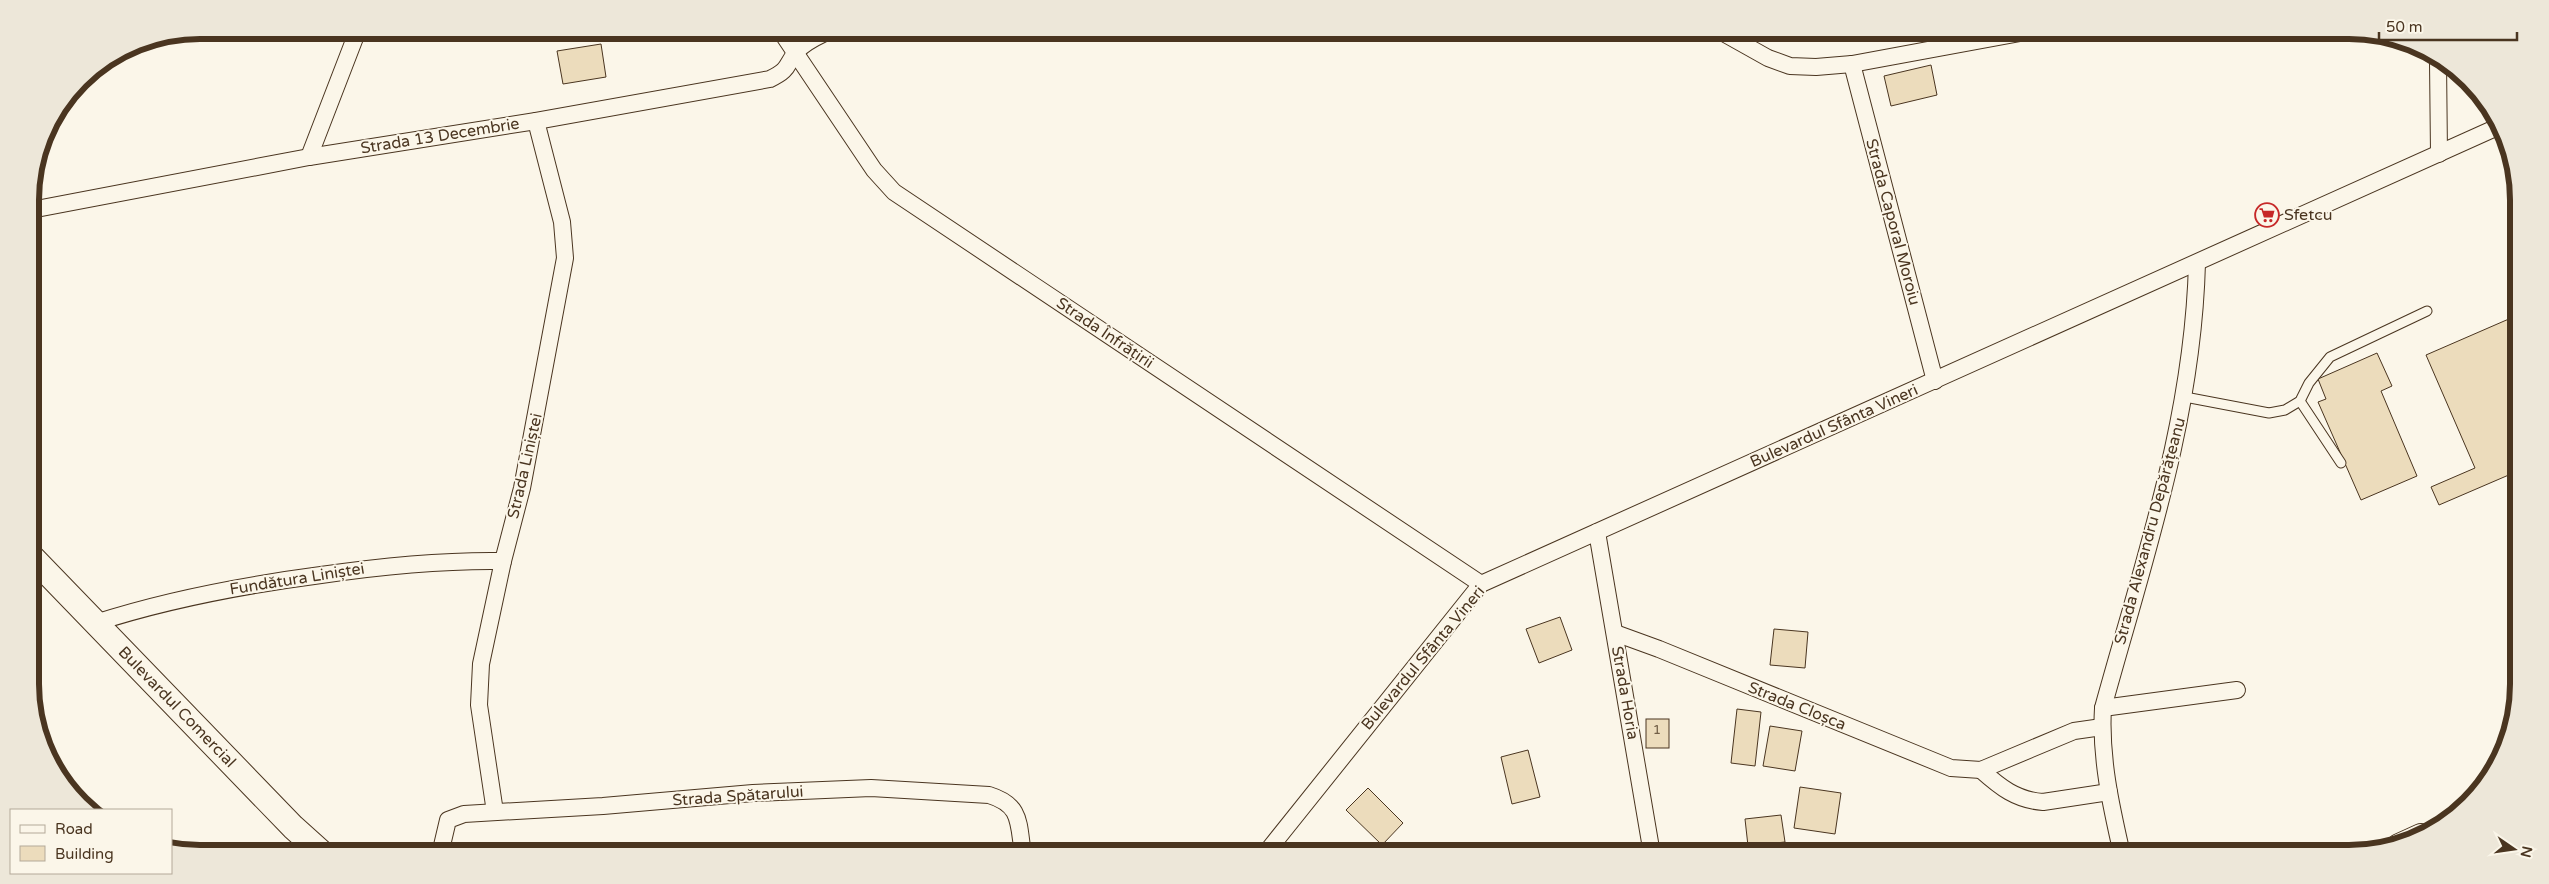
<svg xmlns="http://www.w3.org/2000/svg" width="2549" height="884" font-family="'Varela Round',sans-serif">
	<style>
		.building { fill: #ecdcbc; stroke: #4a3520 }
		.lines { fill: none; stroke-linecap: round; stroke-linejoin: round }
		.lane-casing { stroke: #4a3520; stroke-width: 11 }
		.street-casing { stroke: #4a3520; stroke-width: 18 }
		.secondary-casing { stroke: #4a3520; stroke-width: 26 }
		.lane { stroke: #fbf6e9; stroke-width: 9 }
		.street { stroke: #fbf6e9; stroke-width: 16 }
		.secondary { stroke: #fbf6e9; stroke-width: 24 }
		.labels { text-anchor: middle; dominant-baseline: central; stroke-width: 4; stroke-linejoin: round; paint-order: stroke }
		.number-label { font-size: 14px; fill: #725f47 }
		.street-label { font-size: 16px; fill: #4a3520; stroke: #fbf6e9 }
		.poi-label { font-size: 16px; fill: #4a3520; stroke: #fbf6e9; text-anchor: start }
		.rim { fill: none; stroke: #4a3520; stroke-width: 6 }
	</style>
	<rect width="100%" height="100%" fill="#fbf6e9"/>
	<g class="building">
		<polygon points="601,44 606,77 563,84 557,51"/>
		<polygon points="1931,65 1937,95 1891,106 1884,76"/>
		<polygon points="2518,315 2518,471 2439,505 2431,487 2475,468 2426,355"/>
		<polygon points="2377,353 2392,386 2381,391 2417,476 2361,500 2318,402 2326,399 2318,379"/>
		<polygon points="1560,617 1572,650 1539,663 1526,629"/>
		<polygon points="1774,629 1808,632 1805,668 1770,665"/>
		<polygon points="1737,709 1761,712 1755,766 1731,763"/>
		<rect x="1646" y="719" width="23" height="29"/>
		<polygon points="1770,726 1802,731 1795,771 1763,766"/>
		<polygon points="1528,750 1540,797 1512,804 1501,757"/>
		<polygon points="1800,787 1841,793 1835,834 1794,828"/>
		<polygon points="1368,788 1403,823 1382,845 1346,810"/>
		<polygon points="1781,815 1785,842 1748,846 1745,819"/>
	</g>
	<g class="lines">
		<g class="lane-casing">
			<g id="lane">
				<polyline points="2185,397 2269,413 2285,410 2300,401 2309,383 2330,357 2427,311"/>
				<polyline points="2300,401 2341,463"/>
			</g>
		</g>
		<g class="street-casing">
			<g id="street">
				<polyline points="780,30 874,170 894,192 1481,584"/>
				<polyline points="1718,30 1768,58 1790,66 1816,67 1852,64 2036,30"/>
				<polyline points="2438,62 2439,154"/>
				<polyline points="1852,64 1935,381"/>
				<polyline points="309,157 358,30"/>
				<path d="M 31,210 L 309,157 L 536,121 L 770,79 C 791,69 785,65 797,51 C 806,41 819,36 831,30"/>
				<polyline points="1597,532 1652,854"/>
				<path d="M 95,623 C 169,599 245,585 321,575 C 382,566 441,560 503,561"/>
				<polyline points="1615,633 1659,649 1951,768 1981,770 2074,731 2102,727"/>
				<polyline points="2103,708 2237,690"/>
				<path d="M 1981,770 C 2000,787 2016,800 2043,802 L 2109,792"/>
				<polyline points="495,812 479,705 481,664 503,561 522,488 565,258 562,222 536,121"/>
				<path d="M 440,854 L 448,820 L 464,814 L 603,806 L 753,793 L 871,788 L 989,795 C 1022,805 1018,823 1023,854"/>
				<polyline points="1265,854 1481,584 2502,125"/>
				<path d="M 2122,854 C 2111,806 2100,757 2103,708 C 2144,559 2193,419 2197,263"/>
			</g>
		</g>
		<g class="secondary-casing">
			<g id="secondary">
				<polyline points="32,557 293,827 323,854"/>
				<polyline points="2399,846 2421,836"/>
			</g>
		</g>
		<use href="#lane" class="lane"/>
		<use href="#street" class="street"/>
		<use href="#secondary" class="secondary"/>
	</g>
	<defs>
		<g id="supermarket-ring" transform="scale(1.25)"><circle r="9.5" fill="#fbf6e9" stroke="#c62828" stroke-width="1.5"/><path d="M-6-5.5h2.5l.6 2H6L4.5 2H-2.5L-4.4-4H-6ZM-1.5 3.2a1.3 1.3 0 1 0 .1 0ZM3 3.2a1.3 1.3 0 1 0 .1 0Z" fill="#c62828"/></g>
	</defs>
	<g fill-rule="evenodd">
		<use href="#supermarket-ring" x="2267" y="215"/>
	</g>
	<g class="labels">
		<g class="number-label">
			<text x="1657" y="729">1</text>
		</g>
		<g class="street-label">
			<text transform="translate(440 136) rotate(-9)">Strada 13 Decembrie</text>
			<text transform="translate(1893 222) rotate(75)">Strada Caporal Moroiu</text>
			<text transform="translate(1105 333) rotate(34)">Strada Înfrățirii</text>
			<text transform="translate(1834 426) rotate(-24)">Bulevardul Sfânta Vineri</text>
			<text transform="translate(525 466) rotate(-77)">Strada Liniștei</text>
			<text transform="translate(2150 531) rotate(-75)">Strada Alexandru Depărățeanu</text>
			<text transform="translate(297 579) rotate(-9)">Fundătura Liniștei</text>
			<text transform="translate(1423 658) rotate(-50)">Bulevardul Sfânta Vineri</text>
			<text transform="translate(1625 693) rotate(80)">Strada Horia</text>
			<text transform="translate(1797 706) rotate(22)">Strada Cloșca</text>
			<text transform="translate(177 707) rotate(46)">Bulevardul Comercial</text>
			<text transform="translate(738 796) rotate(-4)">Strada Spătarului</text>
		</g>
		<g class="poi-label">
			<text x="2284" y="215">Sfetcu</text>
		</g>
	</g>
	<path d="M0 0H2549V884H0ZM200 39H2349A161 161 0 0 1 2510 200V684A161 161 0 0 1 2349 845H200A161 161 0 0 1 39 684V200A161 161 0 0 1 200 39Z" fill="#ede7d9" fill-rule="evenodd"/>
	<path class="rim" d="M200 39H2349A161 161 0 0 1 2510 200V684A161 161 0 0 1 2349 845H200A161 161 0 0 1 39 684V200A161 161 0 0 1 200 39Z"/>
	<rect x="10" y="809" width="162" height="65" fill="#fbf6e9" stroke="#b4a999"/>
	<rect x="20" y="825" width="25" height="8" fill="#fbf6e9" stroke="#b4a999"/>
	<text x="55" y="834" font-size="15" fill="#4a3520">Road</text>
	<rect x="20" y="846" width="25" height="15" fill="#ecdcbc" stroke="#b4a999"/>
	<text x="55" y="859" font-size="15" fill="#4a3520">Building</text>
	<g transform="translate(2514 849) rotate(103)" stroke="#fbf6e9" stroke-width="4" paint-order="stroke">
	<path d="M0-4L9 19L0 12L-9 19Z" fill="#4a3520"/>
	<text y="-8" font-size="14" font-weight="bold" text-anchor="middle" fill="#4a3520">N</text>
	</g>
	<path d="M2379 32v8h138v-8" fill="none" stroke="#4a3520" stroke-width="2.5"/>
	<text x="2386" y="32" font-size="15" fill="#4a3520" stroke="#fbf6e9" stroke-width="4" paint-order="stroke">50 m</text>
</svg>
